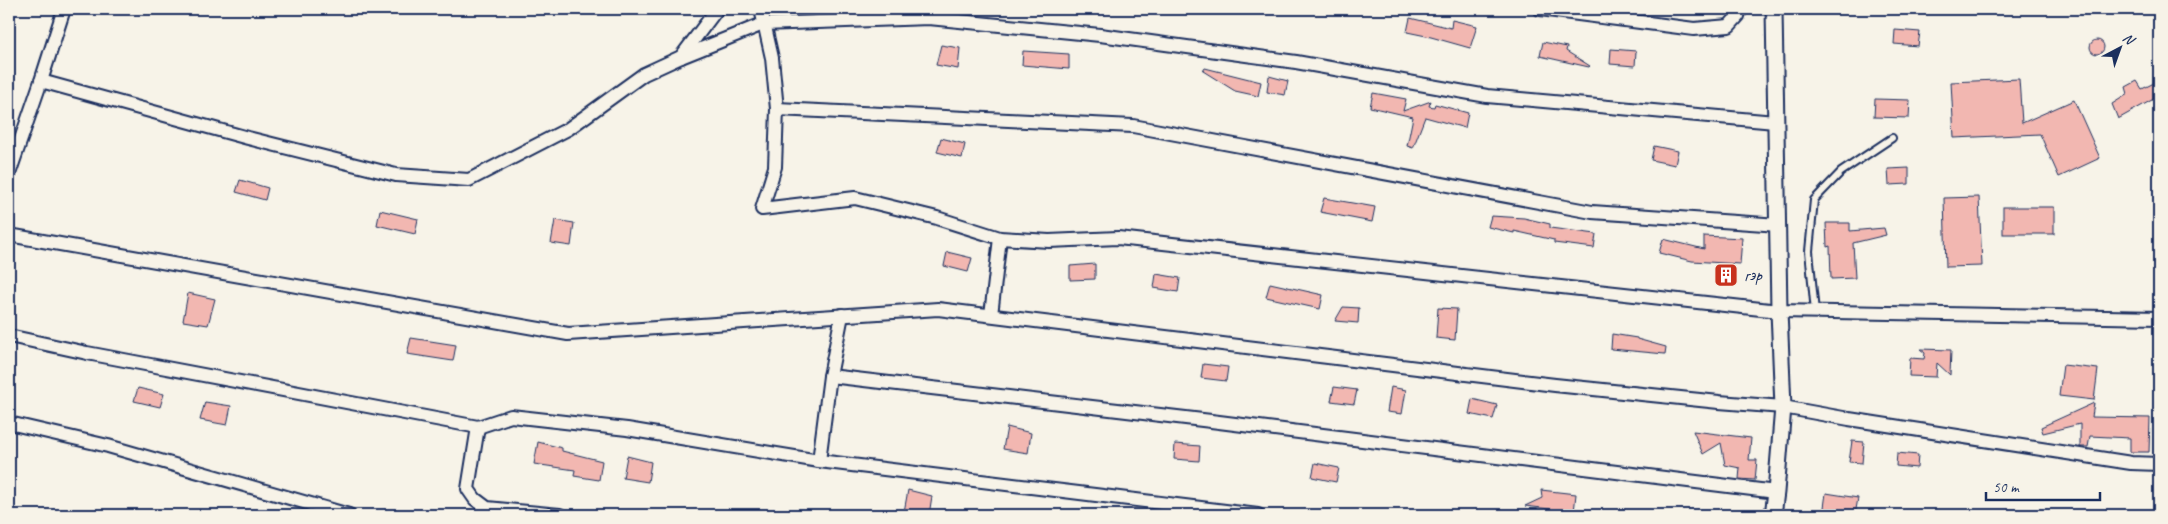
<svg xmlns="http://www.w3.org/2000/svg" width="2168" height="524" font-family="Caveat,sans-serif">
	<style>
		.building { fill: #f2b7b1; stroke: #1b2f5e }
		.lines { fill: none; stroke-linecap: round; stroke-linejoin: round }
		.service-casing { stroke: #1b2f5e; stroke-width: 10 }
		.minor-casing { stroke: #1b2f5e; stroke-width: 16 }
		.tertiary-casing { stroke: #1b2f5e; stroke-width: 19 }
		.service { stroke: #f7f3e8; stroke-width: 6 }
		.minor { stroke: #f7f3e8; stroke-width: 12 }
		.tertiary { stroke: #f7f3e8; stroke-width: 15 }
		.labels { text-anchor: middle; dominant-baseline: central; stroke-width: 5; stroke-linejoin: round; paint-order: stroke }
		.poi-label { font-size: 18px; fill: #1b2f5e; stroke: #f7f3e8; text-anchor: start }
	</style>
	<rect width="100%" height="100%" fill="#f7f3e8"/>
	<filter id="ink" filterUnits="userSpaceOnUse"><feTurbulence type="fractalNoise" baseFrequency=".02" numOctaves="2"/><feDisplacementMap in="SourceGraphic" scale="10" xChannelSelector="R" yChannelSelector="G"/><feConvolveMatrix kernelMatrix="1 2 1 2 8 2 1 2 1" color-interpolation-filters="sRGB"/></filter>
	<g filter="url(#ink)">
		<g class="building">
			<polygon points="1410,18 1451,28 1452,20 1477,26 1470,48 1431,37 1407,32"/>
			<polygon points="1895,30 1920,32 1918,46 1894,44"/>
			<circle cx="2097" cy="47" r="7"/>
			<polygon points="1543,42 1567,47 1566,51 1590,66 1589,67 1540,56"/>
			<polygon points="941,45 960,48 958,69 936,65"/>
			<polygon points="1611,49 1636,51 1635,66 1610,64"/>
			<polygon points="1023,51 1069,54 1069,69 1022,65"/>
			<polygon points="1205,68 1261,82 1258,96 1235,91 1203,71"/>
			<polygon points="1269,76 1288,81 1285,95 1267,92"/>
			<polygon points="2019,79 2022,123 2074,100 2100,158 2059,177 2040,134 1954,138 1951,82"/>
			<polygon points="2137,81 2142,89 2154,83 2159,90 2159,96 2118,119 2112,104 2128,94 2126,87"/>
			<polygon points="1373,93 1406,99 1403,111 1431,101 1429,106 1434,107 1435,104 1468,113 1465,128 1425,117 1413,148 1407,146 1413,117 1370,107"/>
			<polygon points="1875,99 1910,100 1909,118 1874,117"/>
			<polygon points="941,138 965,144 962,158 937,152"/>
			<polygon points="1654,146 1678,151 1675,165 1651,160"/>
			<polygon points="1909,168 1909,184 1889,185 1888,169"/>
			<polygon points="240,180 268,188 265,200 236,192"/>
			<polygon points="1979,197 1982,266 1946,267 1944,198"/>
			<polygon points="1324,198 1375,207 1372,222 1320,212"/>
			<rect x="2003" y="207" width="51" height="27"/>
			<polygon points="380,210 418,219 415,234 377,225"/>
			<polygon points="1491,216 1524,218 1550,224 1550,228 1596,234 1594,248 1554,243 1554,240 1514,231 1514,233 1488,227"/>
			<polygon points="555,220 574,223 571,246 551,243"/>
			<polygon points="1826,223 1850,223 1850,231 1884,228 1886,235 1853,243 1855,278 1831,279 1830,246 1827,247"/>
			<polygon points="1704,236 1742,238 1740,264 1692,261 1659,253 1663,239 1704,249"/>
			<polygon points="947,252 972,258 968,272 944,266"/>
			<polygon points="1095,264 1095,279 1070,280 1070,266"/>
			<polygon points="1156,274 1180,278 1178,292 1154,288"/>
			<polygon points="1270,283 1323,295 1320,309 1266,297"/>
			<polygon points="188,293 215,299 208,325 183,321"/>
			<polygon points="1343,307 1359,308 1358,323 1335,321"/>
			<polygon points="1438,308 1457,309 1455,340 1436,338"/>
			<polygon points="1612,334 1637,338 1637,339 1666,347 1665,354 1611,349"/>
			<polygon points="411,338 456,345 453,361 407,354"/>
			<polygon points="1920,349 1951,350 1950,375 1937,363 1936,377 1909,376 1910,358 1924,359 1925,353"/>
			<polygon points="1203,364 1228,367 1226,381 1201,378"/>
			<polygon points="2063,365 2098,369 2094,400 2059,396"/>
			<polygon points="1334,387 1357,390 1354,404 1331,401"/>
			<polygon points="1391,387 1406,390 1402,414 1387,412"/>
			<polygon points="138,388 164,394 160,407 134,401"/>
			<polygon points="1472,399 1497,405 1493,419 1469,414"/>
			<polygon points="205,402 231,406 227,425 200,420"/>
			<polygon points="2094,403 2092,417 2150,418 2149,452 2130,452 2130,438 2090,436 2088,447 2080,447 2080,424 2043,433 2041,427"/>
			<polygon points="1007,427 1031,433 1028,453 1003,449"/>
			<polygon points="1693,431 1751,438 1749,460 1757,460 1755,480 1739,479 1740,468 1725,465 1721,443 1703,454"/>
			<polygon points="1852,441 1864,442 1862,463 1849,462"/>
			<polygon points="538,442 562,448 562,451 602,461 599,480 574,476 575,470 534,464"/>
			<polygon points="1175,444 1200,446 1199,461 1174,459"/>
			<polygon points="1897,453 1918,455 1917,468 1896,466"/>
			<polygon points="627,456 651,462 648,482 623,478"/>
			<polygon points="1315,463 1339,468 1336,482 1312,477"/>
			<polygon points="908,490 932,496 929,515 904,512"/>
			<polygon points="1541,490 1576,494 1574,512 1525,506 1542,498"/>
			<polygon points="1826,493 1858,498 1855,515 1823,515"/>
		</g>
		<g class="lines">
			<g class="service-casing">
				<polyline id="service" points="1815,312 1809,251 1814,200 1841,172 1892,138"/>
			</g>
			<g class="minor-casing">
				<g id="minor">
					<polyline points="761,9 772,58 777,109 775,167 762,209 855,198 937,218 1000,238 1049,241 1118,238 1779,311 2159,318"/>
					<polyline points="1540,9 1694,29 1729,26 1738,16 1740,9"/>
					<polyline points="681,57 763,24 929,18 1100,35 1296,62 1487,96 1775,122"/>
					<polyline points="41,81 64,9"/>
					<polyline points="777,109 1133,126 1592,212 1779,225"/>
					<polyline points="9,174 41,81 248,138 396,175 469,180 568,129 644,74 681,57 717,9"/>
					<polyline points="9,235 568,334 938,309 1555,385 1719,402 1783,407 1849,419 2131,463 2159,464"/>
					<polyline points="991,315 1000,238"/>
					<polyline points="9,336 87,353 478,427 468,489 475,499 487,508 560,515"/>
					<polyline points="830,376 1211,421 1776,492"/>
					<polyline points="9,423 108,446 349,515"/>
					<polyline points="478,427 511,416 627,429 819,461 1258,515"/>
					<polyline points="819,461 830,376 842,315"/>
				</g>
			</g>
			<g class="tertiary-casing">
				<polyline id="tertiary" points="1773,515 1776,492 1783,407 1779,311 1774,9"/>
			</g>
			<use href="#service" class="service"/>
			<use href="#minor" class="minor"/>
			<use href="#tertiary" class="tertiary"/>
		</g>
	</g>
	<defs>
		<g id="building-square" transform="scale(1.25)"><rect x="-9" y="-9" width="18" height="18" rx="4" fill="#c8321e" stroke="#f7f3e8"/><path d="M-4-6H4V6H1V3H-1V6H-4ZM-2.5-4.3h1.7v1.8h-1.7ZM.8-4.3h1.7v1.8H.8ZM-2.5-1h1.7V.8h-1.7ZM.8-1h1.7V.8H.8Z" fill="#fff"/></g>
	</defs>
	<g fill-rule="evenodd">
		<use href="#building-square" x="1726" y="275"/>
	</g>
	<g class="labels">
		<g class="poi-label">
			<text x="1744" y="275">гэр</text>
		</g>
	</g>
	<rect width="2168" height="524" fill="none" stroke="#f7f3e8" stroke-width="30"/>
	<rect x="15" y="15" width="2138" height="494" fill="none" stroke="#1b2f5e" stroke-width="2" filter="url(#ink)"/>
	<g transform="translate(2120 48) rotate(41)" stroke="#f7f3e8" stroke-width="4" paint-order="stroke">
	<path d="M0-4L9 19L0 12L-9 19Z" fill="#1b2f5e"/>
	<text y="-8" font-size="14" font-weight="bold" text-anchor="middle" fill="#1b2f5e">N</text>
	</g>
	<path d="M1986 492v8h114v-8" fill="none" stroke="#1b2f5e" stroke-width="2.5"/>
	<text x="1993" y="492" font-size="15" fill="#1b2f5e" stroke="#f7f3e8" stroke-width="4" paint-order="stroke">50 m</text>
</svg>
